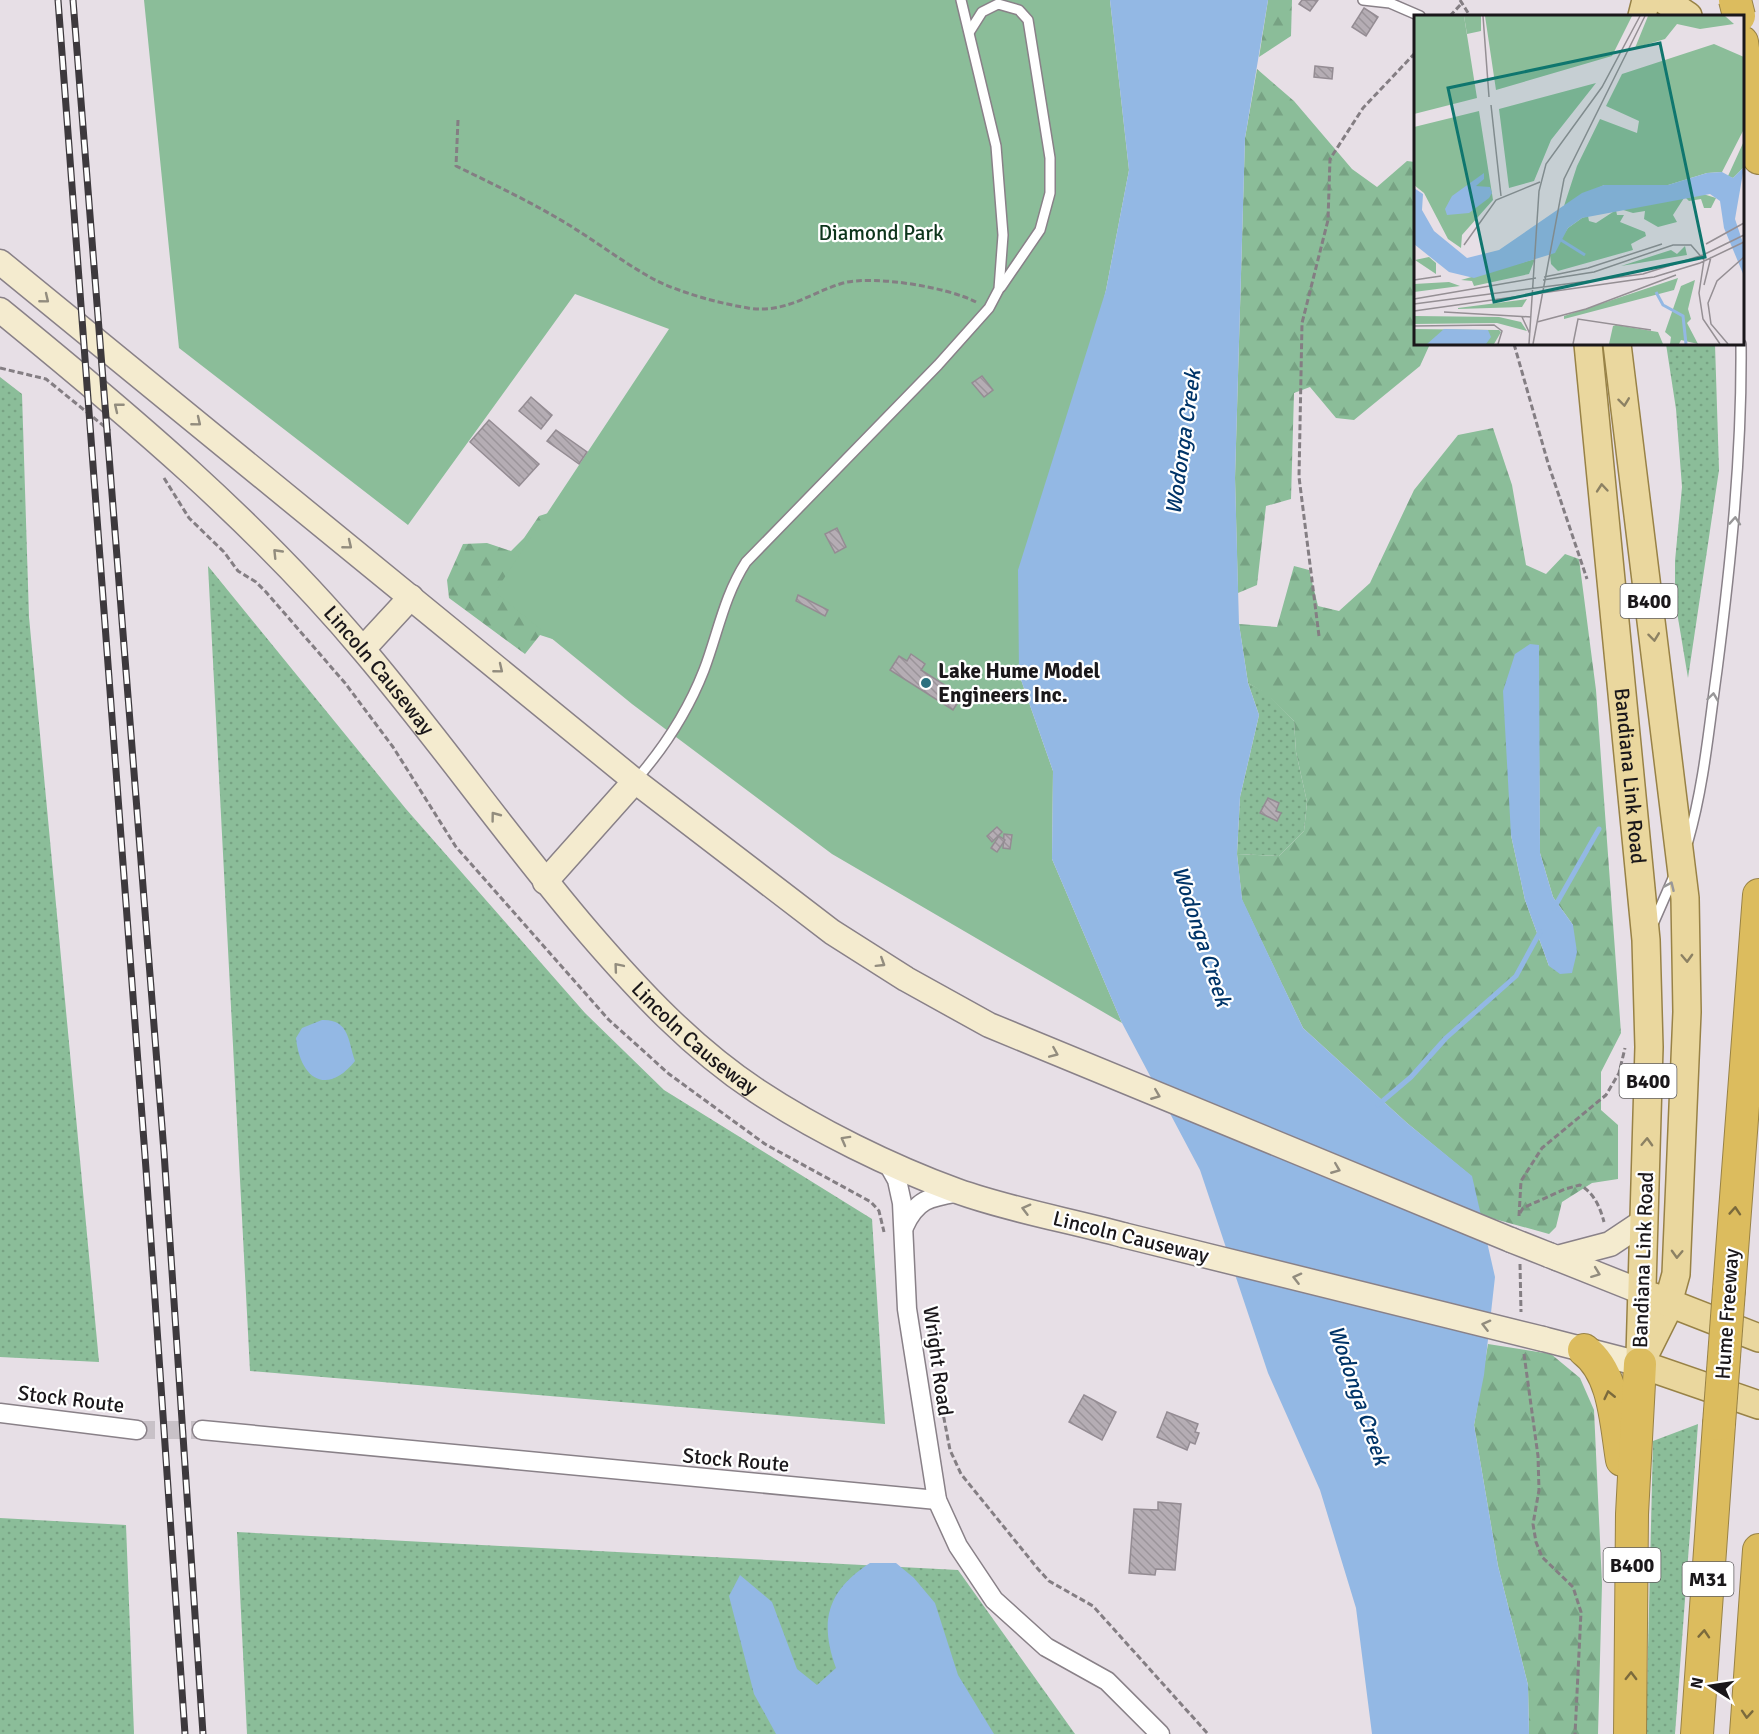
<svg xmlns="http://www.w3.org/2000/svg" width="1759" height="1734" font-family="Signika,sans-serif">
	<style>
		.grass { fill: url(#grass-dots) }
		.forest { fill: url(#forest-firs); fill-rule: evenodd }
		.green { fill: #8bbd99 }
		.water { fill: #93b8e4 }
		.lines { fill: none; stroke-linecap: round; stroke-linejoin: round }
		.stream { stroke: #93b8e4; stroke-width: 5 }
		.building { fill: url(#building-back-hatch); stroke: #948c93; stroke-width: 1.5 }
		.minor-tunnel { stroke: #c8c1c7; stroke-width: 18; stroke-dasharray: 18 9; stroke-linecap: butt }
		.service-casing { stroke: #898188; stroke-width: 12 }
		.minor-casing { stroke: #898188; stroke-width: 21 }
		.secondary-casing { stroke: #898188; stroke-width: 27 }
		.primary-casing { stroke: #988246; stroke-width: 30 }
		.motorway-casing { stroke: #988246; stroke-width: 34 }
		.path { stroke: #847e83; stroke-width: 3; stroke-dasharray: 6 3; stroke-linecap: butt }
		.service { stroke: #fff; stroke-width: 9 }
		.minor { stroke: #fff; stroke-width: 18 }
		.secondary { stroke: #f4ebcf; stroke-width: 24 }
		.primary { stroke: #ead79e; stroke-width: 27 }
		.motorway { stroke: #dcbc5e; stroke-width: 32 }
		.rail-casing { stroke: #3d393d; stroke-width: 7 }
		.rail { stroke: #fff; stroke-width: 4.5; stroke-dasharray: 14; stroke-linecap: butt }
		.secondary-bridge-casing { stroke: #898188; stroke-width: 27; stroke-linecap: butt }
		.motorway-bridge-casing { stroke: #988246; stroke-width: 34; stroke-linecap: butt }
		.secondary-bridge { stroke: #f4ebcf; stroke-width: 24 }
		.motorway-bridge { stroke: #dcbc5e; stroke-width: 32 }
		.oneway { stroke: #928c7e }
		.oneway2 { stroke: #8c8163 }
		.oneway3 { stroke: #989798 }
		.oneway4 { stroke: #7b6a3c }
		.poi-dot { fill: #2b707f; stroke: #fff; stroke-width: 2 }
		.labels { text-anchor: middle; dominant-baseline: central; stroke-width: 4.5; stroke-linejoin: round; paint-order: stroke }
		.shield { fill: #fff; stroke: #5f5d5f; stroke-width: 1.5 }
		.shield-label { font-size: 20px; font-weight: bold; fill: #1a171a }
		.park-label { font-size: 21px; fill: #0d351c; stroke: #fff }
		.street-label { font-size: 21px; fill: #1a171a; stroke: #fff }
		.poi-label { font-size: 21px; font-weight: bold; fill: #1a171a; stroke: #fff; text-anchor: start }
		.water-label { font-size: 22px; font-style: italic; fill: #003468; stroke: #fff }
		.inset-river { fill: none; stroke: #93b8e4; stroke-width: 3 }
		.inset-road { fill: none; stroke: #958f94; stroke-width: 1.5 }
		.view { fill: #0f766e; fill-opacity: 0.15; stroke: #0f766e; stroke-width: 3 }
		.inset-edge { fill: none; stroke: #1a171a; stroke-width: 3 }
	</style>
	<defs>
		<pattern id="grass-dots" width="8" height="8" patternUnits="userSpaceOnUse" patternTransform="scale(1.5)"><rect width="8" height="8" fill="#8bbd99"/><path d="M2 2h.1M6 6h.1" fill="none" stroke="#77a283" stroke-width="1.8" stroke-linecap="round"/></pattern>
		<pattern id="forest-firs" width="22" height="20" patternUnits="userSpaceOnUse" patternTransform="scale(1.5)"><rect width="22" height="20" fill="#8bbd99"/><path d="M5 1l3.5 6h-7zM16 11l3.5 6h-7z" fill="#77a283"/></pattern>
		<pattern id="building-back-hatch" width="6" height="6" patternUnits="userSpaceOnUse" patternTransform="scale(1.5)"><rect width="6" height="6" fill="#b5adb4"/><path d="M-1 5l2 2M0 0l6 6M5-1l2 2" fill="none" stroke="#9b949a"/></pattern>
	</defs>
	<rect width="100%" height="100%" fill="#e7dfe6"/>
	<g class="grass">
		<polygon points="1666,344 1715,344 1719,470 1688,678 1675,600 1675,561 1682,487 1676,409"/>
		<polygon points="0,377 22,394 29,617 99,1362 0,1357"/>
		<polygon points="208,566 406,809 585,1013 664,1090 872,1219 885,1424 250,1371"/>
		<polygon points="1248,683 1265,692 1294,721 1296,752 1307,802 1304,831 1279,856 1237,854 1240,797 1259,715"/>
		<polygon points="1698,1424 1675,1734 1646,1734 1653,1441"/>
		<polygon points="0,1518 126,1525 134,1734 0,1734"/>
		<polygon points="237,1532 958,1570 1075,1734 247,1734"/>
	</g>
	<g class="forest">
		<polygon points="1268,0 1292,0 1291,36 1259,57"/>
		<polygon points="1257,69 1294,101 1352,169 1377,187 1407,161 1415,162 1416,344 1430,344 1420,366 1354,420 1336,418 1310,387 1294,393 1291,499 1266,506 1257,585 1238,593 1235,478 1245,138"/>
		<path d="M 1493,428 L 1512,485 L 1526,565 L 1546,574 L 1565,554 L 1579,559 L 1596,690 L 1621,1033 L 1601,1072 L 1601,1110 L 1618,1125 L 1618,1179 L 1592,1183 L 1562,1202 L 1556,1227 L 1549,1234 L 1480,1215 L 1471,1176 L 1407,1123 L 1303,1028 L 1242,900 L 1237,854 L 1279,856 L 1304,831 L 1307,802 L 1296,752 L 1294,721 L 1265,693 L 1248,683 L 1239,624 L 1277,627 L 1294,566 L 1309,570 L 1318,606 L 1339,611 L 1370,583 L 1414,490 L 1458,435 ZM 1538,645 L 1540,853 L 1553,897 L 1573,925 L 1549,966 L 1525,900 L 1511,835 Z"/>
		<polygon points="558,510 574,646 540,635 525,654 449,598 447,580 463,544 487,543 511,551 524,538 539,516"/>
		<polygon points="1488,1344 1551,1354 1580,1378 1594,1410 1602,1584 1598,1734 1529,1734 1528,1685 1498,1566 1474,1425"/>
	</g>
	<polygon class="green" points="144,0 1110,0 1129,170 1106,290 1019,674 1053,771 1052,859 1122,1023 832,854 632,704 495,592 669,329 575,294 408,525 179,348"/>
	<g class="water">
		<polygon points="1110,0 1268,0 1245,138 1235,478 1239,624 1248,683 1259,715 1240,797 1237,854 1242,899 1303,1028 1407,1123 1472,1176 1495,1277 1484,1375 1474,1425 1498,1566 1528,1685 1529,1734 1372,1734 1356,1608 1320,1490 1268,1373 1200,1170 1122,1023 1052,859 1053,771 1019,674 1018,570 1106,290 1129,170"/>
		<polygon points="1530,644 1539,645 1540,853 1553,897 1573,925 1577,952 1572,973 1560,974 1549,966 1525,900 1511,835 1503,691 1515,654"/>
		<path d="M 322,1020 C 349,1019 348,1040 355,1061 C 326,1097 300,1078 296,1038 L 302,1028 Z"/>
		<path d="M 870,1563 L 896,1563 L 914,1578 L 935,1603 L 958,1675 L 994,1734 L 776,1734 L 754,1694 L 729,1596 L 740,1575 L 772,1602 L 797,1669 L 817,1685 L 836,1668 C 819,1621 827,1591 870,1563 Z"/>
	</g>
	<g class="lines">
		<g class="stream">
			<polyline points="1554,908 1599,829"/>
			<polyline points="1378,1105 1411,1077 1446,1038 1516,976 1540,932"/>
		</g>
	</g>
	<g class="building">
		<polygon points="1302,0 1318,0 1310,11 1299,4"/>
		<polygon points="1364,8 1378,17 1366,36 1352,27"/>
		<polygon points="1315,66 1333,68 1332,79 1314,77"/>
		<polygon points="982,376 993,390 984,397 972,383"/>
		<polygon points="531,397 552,415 541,429 519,411"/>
		<polygon points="489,420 539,464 519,486 470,442"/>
		<polygon points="556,430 587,452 579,464 547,441"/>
		<polygon points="837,528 846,547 835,553 825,534"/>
		<polygon points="798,595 828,610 825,616 796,601"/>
		<polygon points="911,654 925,664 921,670 962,696 953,710 890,670 899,656 907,661"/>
		<polygon points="1268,798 1279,803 1276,811 1281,813 1277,821 1260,813"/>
		<polygon points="997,827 1002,832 992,842 987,836"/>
		<polygon points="1004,834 1012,835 1010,849 1003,848"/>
		<polygon points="999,836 1005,840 997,852 991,848"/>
		<polygon points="1084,1395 1116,1412 1102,1440 1069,1422"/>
		<polygon points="1167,1412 1198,1424 1195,1432 1199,1433 1195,1444 1190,1442 1187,1450 1157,1437"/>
		<polygon points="1158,1502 1181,1504 1175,1570 1156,1569 1155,1575 1129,1573 1134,1509 1158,1510"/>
	</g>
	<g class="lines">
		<polyline class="minor-tunnel" points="137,1430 202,1430"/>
		<g class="service-casing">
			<g id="service">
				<polyline points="1363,0 1390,3 1420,16"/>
				<polyline points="970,31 982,12 998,4 1019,10 1028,20 1050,158 1050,193 1040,230 1001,287"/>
				<path d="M 635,781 C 664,748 688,711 704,670 C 718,633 724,596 746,562 L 938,365 L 989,308 L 999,289 L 1003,235 L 996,146 L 961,0"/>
				<path d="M 1688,841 C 1704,785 1709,727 1717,670 C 1731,561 1742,454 1741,344"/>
				<polyline points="1653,924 1674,876"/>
			</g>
		</g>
		<g class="minor-casing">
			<g id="minor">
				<polyline points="888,1164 897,1180 902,1203 907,1309 937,1500 958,1546 994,1600 1046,1647 1107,1681 1160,1734"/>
				<path d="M 904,1227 C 917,1198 931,1197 961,1192"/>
				<polyline points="0,1413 137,1430"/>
				<polyline points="202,1430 937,1500"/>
			</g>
		</g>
		<g class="secondary-casing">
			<g id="secondary">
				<polyline points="0,262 635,781 832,932 906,979 989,1025 1511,1240"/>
				<path id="s1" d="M 0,310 C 130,416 257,523 365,652 C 442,743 511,842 589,933 C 639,991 692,1048 757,1091 C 816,1130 891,1167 957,1191 C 1010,1210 1068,1220 1123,1235"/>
				<polyline points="363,649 411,597"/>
				<polyline points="545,882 635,781"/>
				<polyline points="1549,1255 1642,1292"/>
				<polyline points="1557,1258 1610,1244 1643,1222"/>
				<polyline points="1543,1339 1640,1364"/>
			</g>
		</g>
		<g class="primary-casing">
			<g id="primary">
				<polyline points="1664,0 1688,16"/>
				<polyline points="1642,16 1646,0"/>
				<path id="s2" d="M 1588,344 L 1646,940 L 1649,1047 L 1640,1356"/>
				<polyline points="1617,344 1685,898 1687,1012 1676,1274 1665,1314 1640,1364"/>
				<polyline points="1654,1297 1759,1338"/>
				<polyline points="1640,1364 1759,1405"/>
			</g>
		</g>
		<g class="motorway-casing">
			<g id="motorway">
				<polyline points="1742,42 1759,158"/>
				<polyline points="1729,1290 1759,895"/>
				<path d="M 1584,1350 C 1615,1373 1616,1425 1622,1460"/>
				<polyline points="1630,1734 1632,1514 1640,1364"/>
				<polyline points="1697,1734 1719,1424"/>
				<polyline points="1746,1734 1759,1550"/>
			</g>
		</g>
		<g class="path">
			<polyline points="1460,0 1470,16"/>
			<polyline points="1450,16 1462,3"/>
			<path d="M 458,120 L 456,166 C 495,185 533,203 569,225 C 598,243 627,265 657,281 C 685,294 718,303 748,308 C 785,314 810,293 843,283 C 874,275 947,287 976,302"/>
			<polyline points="1514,344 1548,463 1587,579"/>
			<polyline points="0,368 46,379 110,431"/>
			<polyline points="164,478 189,518 224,552 238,571 256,582 266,592 345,683 393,747 456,847 609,1020 669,1074 765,1144 871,1202 879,1211 884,1232"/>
			<polyline points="1319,636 1299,477 1302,323 1328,220 1330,159 1363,108 1416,52"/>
			<path d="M 1520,1213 L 1523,1208 L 1565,1189 L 1580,1185 C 1594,1193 1600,1207 1604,1222"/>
			<polyline points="1519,1216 1521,1181 1542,1148 1606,1095 1619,1073 1625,1048"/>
			<polyline points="1520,1264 1521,1312"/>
			<polyline points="930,1329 933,1351"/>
			<polyline points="1524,1354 1538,1456 1539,1490 1533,1524 1536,1542 1542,1557 1573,1587 1581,1612 1575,1734"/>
			<polyline points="942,1408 950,1450 961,1474 1038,1569 1049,1581 1093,1606 1208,1734"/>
		</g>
		<use href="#service" class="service"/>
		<use href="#minor" class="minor"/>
		<use href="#secondary" class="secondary"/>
		<use href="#primary" class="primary"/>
		<use href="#motorway" class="motorway"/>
		<g class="rail-casing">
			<g id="rail">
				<polyline points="58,0 146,1169 185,1734"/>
				<polyline points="73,0 164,1152 203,1734"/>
			</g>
		</g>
		<use href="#rail" class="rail"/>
		<g class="secondary-bridge-casing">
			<g id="secondary-bridge">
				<polyline points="1123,1235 1543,1339"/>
				<polyline points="1511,1240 1549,1255"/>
			</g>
		</g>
		<g class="motorway-bridge-casing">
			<g id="motorway-bridge">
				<polyline points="1735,0 1739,16"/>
				<polyline points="1719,1424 1729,1290"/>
			</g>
		</g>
		<use href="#secondary-bridge" class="secondary-bridge"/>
		<use href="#motorway-bridge" class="motorway-bridge"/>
	</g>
	<defs><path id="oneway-chevron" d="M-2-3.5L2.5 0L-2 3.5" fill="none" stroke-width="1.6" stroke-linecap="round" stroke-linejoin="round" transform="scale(1.5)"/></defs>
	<g class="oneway">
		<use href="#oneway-chevron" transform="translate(45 299) rotate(39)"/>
		<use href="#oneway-chevron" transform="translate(118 407) rotate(-141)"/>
		<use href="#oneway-chevron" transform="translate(197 422) rotate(39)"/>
		<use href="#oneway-chevron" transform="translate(348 545) rotate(39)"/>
		<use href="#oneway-chevron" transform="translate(277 553) rotate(-134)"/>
		<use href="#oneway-chevron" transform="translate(499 669) rotate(39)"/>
		<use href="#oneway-chevron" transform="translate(495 816) rotate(-127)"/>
		<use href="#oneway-chevron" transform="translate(881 963) rotate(32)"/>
		<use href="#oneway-chevron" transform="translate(618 967) rotate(-130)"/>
		<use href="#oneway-chevron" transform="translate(1054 1053) rotate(23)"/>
		<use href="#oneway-chevron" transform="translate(1156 1095) rotate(22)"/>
		<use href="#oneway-chevron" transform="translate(845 1140) rotate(-151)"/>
		<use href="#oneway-chevron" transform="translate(1336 1169) rotate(22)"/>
		<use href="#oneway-chevron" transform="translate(1026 1209) rotate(-165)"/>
		<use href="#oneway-chevron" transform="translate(1596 1273) rotate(21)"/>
		<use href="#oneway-chevron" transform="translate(1297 1278) rotate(-166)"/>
		<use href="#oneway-chevron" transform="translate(1486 1325) rotate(-166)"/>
	</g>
	<g class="oneway2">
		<use href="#oneway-chevron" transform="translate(1624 402) rotate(83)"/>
		<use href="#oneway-chevron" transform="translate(1602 488) rotate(-95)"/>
		<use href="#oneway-chevron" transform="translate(1654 637) rotate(83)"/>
		<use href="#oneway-chevron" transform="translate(1687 958) rotate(88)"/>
		<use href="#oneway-chevron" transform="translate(1647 1142) rotate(-88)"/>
		<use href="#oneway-chevron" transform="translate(1677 1254) rotate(92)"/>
	</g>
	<g class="oneway3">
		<use href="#oneway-chevron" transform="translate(1735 521) rotate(-86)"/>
		<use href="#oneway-chevron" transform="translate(1713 697) rotate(-82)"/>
		<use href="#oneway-chevron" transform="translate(1670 886) rotate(-66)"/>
	</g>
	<g class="oneway4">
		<use href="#oneway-chevron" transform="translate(1735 1211) rotate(-86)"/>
		<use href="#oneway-chevron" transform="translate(1609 1395) rotate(-103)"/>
		<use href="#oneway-chevron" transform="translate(1704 1634) rotate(-86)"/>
		<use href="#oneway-chevron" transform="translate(1631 1676) rotate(-89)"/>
		<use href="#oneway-chevron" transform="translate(1747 1714) rotate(94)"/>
	</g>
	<circle class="poi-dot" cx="926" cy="683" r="6"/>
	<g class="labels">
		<g class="shield">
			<rect x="1620.5" y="584" width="57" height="34" rx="4.5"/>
			<rect x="1619.5" y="1064" width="57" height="34" rx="4.5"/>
			<rect x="1603.5" y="1548" width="57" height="34" rx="4.5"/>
			<rect x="1682.5" y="1562" width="51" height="34" rx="4.5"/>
		</g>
		<g class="shield-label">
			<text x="1649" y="601">B400</text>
			<text x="1648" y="1081">B400</text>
			<text x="1632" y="1565">B400</text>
			<text x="1708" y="1579">M31</text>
		</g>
		<g class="park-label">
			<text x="881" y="233">Diamond Park</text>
		</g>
		<g class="street-label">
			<text stroke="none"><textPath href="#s1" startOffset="524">Lincoln Causeway</textPath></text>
			<text stroke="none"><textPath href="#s2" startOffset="434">Bandiana Link Road</textPath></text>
			<text stroke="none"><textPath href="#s1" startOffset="1010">Lincoln Causeway</textPath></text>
			<text transform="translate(1131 1237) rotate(14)">Lincoln Causeway</text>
			<text transform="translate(1643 1260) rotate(-88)">Bandiana Link Road</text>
			<text transform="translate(1727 1314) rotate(-86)">Hume Freeway</text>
			<text transform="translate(938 1361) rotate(82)">Wright Road</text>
			<text transform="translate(71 1399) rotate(7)">Stock Route</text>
			<text transform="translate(736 1460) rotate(5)">Stock Route</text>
		</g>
		<g class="poi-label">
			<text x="938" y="671">Lake Hume Model<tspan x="938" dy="24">Engineers Inc.</tspan></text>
		</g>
		<g class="water-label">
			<text transform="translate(1183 442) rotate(-82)">Wodonga Creek</text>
			<text transform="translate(1202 936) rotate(72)">Wodonga Creek</text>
			<text transform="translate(1359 1395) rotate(71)">Wodonga Creek</text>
		</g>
	</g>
	<g transform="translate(1414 15)">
		<rect width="330" height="330" fill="#e7dfe6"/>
		<path d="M 0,1 L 50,1 L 63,83 L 0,99 ZM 71,1 L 218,1 L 198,41 L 82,75 ZM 182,68 L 137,125 L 120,166 L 95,173 L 85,94 ZM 65,96 L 79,185 L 48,220 L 47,233 L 34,224 L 10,178 L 0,170 L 0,112 ZM 271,231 L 273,240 L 207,251 L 257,235 L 263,239 ZM 264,263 L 260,275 L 150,304 L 150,301 ZM 113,284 L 108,292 L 44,294 L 44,293 ZM 202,310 L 244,317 L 249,329 L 195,329 L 199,311 Z" fill="#8bbd99"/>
		<path d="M 50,1 L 67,1 L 67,16 L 53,19 ZM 234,1 L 311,1 L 320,9 L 286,14 L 263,9 L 251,24 L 221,33 ZM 330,126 L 330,152 L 319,163 L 314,161 ZM 289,179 L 302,183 L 297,193 L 290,193 L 287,184 L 275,186 L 272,183 ZM 270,183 L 259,200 L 263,207 L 244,212 L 230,204 L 231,196 L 219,198 L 206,194 ZM 202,195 L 203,200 L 210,200 L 206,207 L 231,217 L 232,221 L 217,229 L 219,235 L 144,256 L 137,249 L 136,240 L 154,213 L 168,203 L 174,201 L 175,206 L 182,208 ZM 15,242 L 22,248 L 22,259 L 1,245 ZM 121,244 L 115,259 L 60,271 L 58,266 L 47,265 ZM 281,265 L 274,294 L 277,304 L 273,308 L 284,329 L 267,325 L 265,329 L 256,329 L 257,322 L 251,317 L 267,271 ZM 35,267 L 46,271 L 0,277 L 0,269 ZM 0,301 L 85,302 L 107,307 L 113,316 L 83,308 L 0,309 Z" fill="#8bbd99"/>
		<path d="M 300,29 L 330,42 L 330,114 L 308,157 L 293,158 L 254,170 L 190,170 L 150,191 L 163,151 L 186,104 L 223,118 L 225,106 L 192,91 L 208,59 ZM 0,314 L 85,315 L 87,317 L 80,329 L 0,329 Z" fill="#8bbd99"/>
		<path d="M 330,152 L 321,204 L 330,231 L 330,261 L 310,213 L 306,186 L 296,179 L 168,203 L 154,213 L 141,238 L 60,263 L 35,257 L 0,229 L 0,173 L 9,179 L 8,195 L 20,216 L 53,243 L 85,235 L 168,178 L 190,170 L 254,170 L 293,158 L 308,157 L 319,163 ZM 70,158 L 70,164 L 62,171 L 76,172 L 78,178 L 75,183 L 55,198 L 33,200 L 31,194 L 38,181 ZM 30,314 L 74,315 L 77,322 L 72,329 L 13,329 Z" fill="#93b8e4"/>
		<path class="inset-river" d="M 147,225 L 171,240M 242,277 L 249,290 L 269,301 L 272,329"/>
		<path class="inset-road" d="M 69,1 L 75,82M 77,90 L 87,181M 292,229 L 330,208M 50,230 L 82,185 L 126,167M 130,262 L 174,253 L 248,229M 0,265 L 27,261M 129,265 L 180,257 L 259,230 L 277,230 L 290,245 L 285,278 L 289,304 L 306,329M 290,270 L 297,242M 0,284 L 122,263M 0,289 L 229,259 L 289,240 L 330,220M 0,296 L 240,262 L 286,248 L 330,227M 30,297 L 117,302M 108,302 L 116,319M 123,307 L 172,294 L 262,260M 0,311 L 80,310 L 88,316 L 84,329M 115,329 L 125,176 L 132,149 L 188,72 L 226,1M 119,329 L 150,164 L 231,1M 159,329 L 164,304 L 237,315M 314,329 L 297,309 L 294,288 L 303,266 L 330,242"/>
		<path class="view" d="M 246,28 L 291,242 L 80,287 L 34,73 Z"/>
		<rect width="330" height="330" class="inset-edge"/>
	</g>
	<g transform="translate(1711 1686) rotate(282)" stroke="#ffffff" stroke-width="4.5" paint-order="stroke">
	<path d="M0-4.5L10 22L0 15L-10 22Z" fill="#1a171a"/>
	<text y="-9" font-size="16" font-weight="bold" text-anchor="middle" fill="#1a171a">N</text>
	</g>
</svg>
